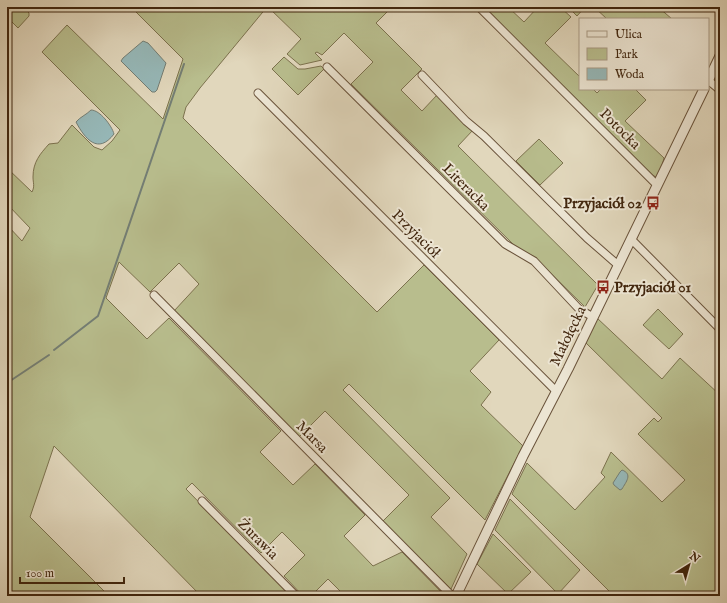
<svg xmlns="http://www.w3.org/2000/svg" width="727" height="603" font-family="'IM FELL English',serif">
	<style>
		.green { fill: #b8bd8d; stroke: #7c724e }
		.water { fill: #96b8b8; stroke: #747e74 }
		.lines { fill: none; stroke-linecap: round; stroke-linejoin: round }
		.stream { stroke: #747e74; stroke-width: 2 }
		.minor-casing { stroke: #69523a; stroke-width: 9 }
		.tertiary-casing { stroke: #69523a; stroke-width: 11 }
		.minor { stroke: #ece5d3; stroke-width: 7 }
		.tertiary { stroke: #ece5d3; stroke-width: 9 }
		.labels { text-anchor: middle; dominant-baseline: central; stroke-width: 4; stroke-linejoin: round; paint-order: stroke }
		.street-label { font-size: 15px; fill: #41260e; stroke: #ece5d3 }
		.poi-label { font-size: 15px; font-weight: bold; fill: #41260e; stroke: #ece5d3; text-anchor: end }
	</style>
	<rect width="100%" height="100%" fill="#e1d7bc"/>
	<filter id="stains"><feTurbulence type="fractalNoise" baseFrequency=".005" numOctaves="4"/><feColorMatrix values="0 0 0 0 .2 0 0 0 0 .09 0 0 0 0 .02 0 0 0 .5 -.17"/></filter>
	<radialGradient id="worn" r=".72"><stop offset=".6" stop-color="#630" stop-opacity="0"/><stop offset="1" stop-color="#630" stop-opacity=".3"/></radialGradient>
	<g class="green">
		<polygon points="7,7 23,7 29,13 29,16 18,28 7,17"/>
		<path d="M 131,7 L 267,7 L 200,88 L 186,107 L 183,118 L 377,312 L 424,265 L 499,340 L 470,371 L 491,392 L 481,405 L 523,446 L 485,520 L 349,384 L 343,390 L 450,498 L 431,517 L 467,554 L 451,589 L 383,521 L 409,495 L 325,411 L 299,437 L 174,311 L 199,284 L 179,263 L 150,292 L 119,262 L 106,298 L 147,339 L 169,318 L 281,431 L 260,452 L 293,485 L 315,464 L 365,515 L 344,536 L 373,566 L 402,552 L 445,596 L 345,596 L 328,579 L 311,596 L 303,596 L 284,576 L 305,555 L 282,532 L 261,553 L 192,483 L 186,489 L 291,596 L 201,596 L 54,446 L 30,517 L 109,596 L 7,596 L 7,225 L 22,241 L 30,228 L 7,204 L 7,168 L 32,192 C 35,186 33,183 33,177 C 33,162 40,154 49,144 L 58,143 L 72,125 L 94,147 L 102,150 L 112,141 L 120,130 L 42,52 L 67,25 L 163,119 L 183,59 Z"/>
		<polygon points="268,7 392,7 376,23 422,69 401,90 422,111 437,95 473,130 458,146 598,285 585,307 533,256 518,249 351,84 373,62 344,33 322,55 317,52 315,53 322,60 300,65 287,54 301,39"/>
		<polygon points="483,7 508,7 524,22 538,7 560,7 571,17 545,43 580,77 580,89 593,89 597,93 601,89 635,89 646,100 625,121 664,158 661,170 656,177 646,172"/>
		<polygon points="568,7 585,7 577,16"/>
		<polygon points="594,7 658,7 672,19 607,19"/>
		<polygon points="284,57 298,69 305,69 321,66 324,69 298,95 272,69"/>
		<polygon points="539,139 563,163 540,185 516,161"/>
		<polygon points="658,309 683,334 669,349 643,325"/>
		<polygon points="597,318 662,379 680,358 720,395 720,596 614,596 512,494 527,463 575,510 605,477 601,473 611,452 662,502 685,480 638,434 654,418 658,422 662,418 584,341"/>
		<polygon points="510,499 580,570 558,594 495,530"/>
		<polygon points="493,534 531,572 508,594 477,564"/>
	</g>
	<g class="water">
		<polygon points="143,41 148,43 166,63 157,90 155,92 152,92 121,61 123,58"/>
		<path d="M 91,110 C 100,110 112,126 114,134 C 98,155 85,139 76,122 C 80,117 86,115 91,110 Z"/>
		<path d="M 622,470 C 633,474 626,482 622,489 L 620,490 L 614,485 L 613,483 L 620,472 Z"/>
	</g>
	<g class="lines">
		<g class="stream">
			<polyline points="54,350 98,316 184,64"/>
			<polyline points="7,383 49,355"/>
		</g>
		<g class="minor-casing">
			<g id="minor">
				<polyline points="479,7 657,185"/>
				<polyline points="327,67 505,244 534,261 579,309 593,317"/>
				<polyline points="422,75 466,121 484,136 587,238 618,265"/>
				<polyline points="708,80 720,90"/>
				<polyline points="258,93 556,391"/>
				<polyline points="631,239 720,329"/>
				<polyline points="154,295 452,596"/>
				<polyline points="202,501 296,596"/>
			</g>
		</g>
		<g class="tertiary-casing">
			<g id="tertiary">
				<polyline points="708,81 720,56"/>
				<polyline points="456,596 523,456 568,369 704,89"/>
			</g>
		</g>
		<use href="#minor" class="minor"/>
		<use href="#tertiary" class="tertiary"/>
	</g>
	<defs>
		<g id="bus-bare" transform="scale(1.08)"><path d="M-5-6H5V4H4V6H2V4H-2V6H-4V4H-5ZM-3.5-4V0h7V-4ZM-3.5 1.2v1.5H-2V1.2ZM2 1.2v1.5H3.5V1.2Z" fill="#8f2418" stroke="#ece5d3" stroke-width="2.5" paint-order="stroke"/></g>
	</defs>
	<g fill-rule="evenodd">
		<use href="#bus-bare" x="653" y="203"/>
		<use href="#bus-bare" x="603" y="287"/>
	</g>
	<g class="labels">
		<g class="street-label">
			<text transform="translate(620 129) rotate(45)">Potocka</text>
			<text transform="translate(466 187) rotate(45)">Literacka</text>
			<text transform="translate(416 234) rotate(45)">Przyjaciół</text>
			<text transform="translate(568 336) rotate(-64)">Małołęcka</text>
			<text transform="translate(312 437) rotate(45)">Marsa</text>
			<text transform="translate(258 539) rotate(45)">Żurawia</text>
		</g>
		<g class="poi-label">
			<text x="642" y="203">Przyjaciół 02</text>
			<text x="614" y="287" text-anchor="start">Przyjaciół 01</text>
		</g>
	</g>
	<rect width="727" height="603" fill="none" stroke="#e1d7bc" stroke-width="24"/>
	<rect x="8" y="8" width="711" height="587" fill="none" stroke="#41260e" stroke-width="2"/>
	<rect x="12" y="12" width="703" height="579" fill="none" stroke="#41260e"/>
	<rect x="579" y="18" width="130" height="72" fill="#ece5d3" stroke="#a89984"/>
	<rect x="587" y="31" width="20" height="6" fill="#ece5d3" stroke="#a89984"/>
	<text x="615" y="38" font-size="12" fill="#41260e">Ulica</text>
	<rect x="587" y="48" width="20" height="12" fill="#b8bd8d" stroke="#a89984"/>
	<text x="615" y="58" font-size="12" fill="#41260e">Park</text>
	<rect x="587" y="68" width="20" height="12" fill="#96b8b8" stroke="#a89984"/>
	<text x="615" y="78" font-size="12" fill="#41260e">Woda</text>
	<g transform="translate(689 565) rotate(37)" stroke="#ece5d3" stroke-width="3" paint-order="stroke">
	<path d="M0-3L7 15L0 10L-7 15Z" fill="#41260e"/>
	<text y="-6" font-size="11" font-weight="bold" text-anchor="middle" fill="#41260e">N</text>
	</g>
	<path d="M20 577v6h104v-6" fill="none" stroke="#41260e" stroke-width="2"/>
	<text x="26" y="577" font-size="12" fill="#41260e" stroke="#ece5d3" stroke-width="3" paint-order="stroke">100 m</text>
	<rect width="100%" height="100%" filter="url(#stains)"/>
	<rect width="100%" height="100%" fill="url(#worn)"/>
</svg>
